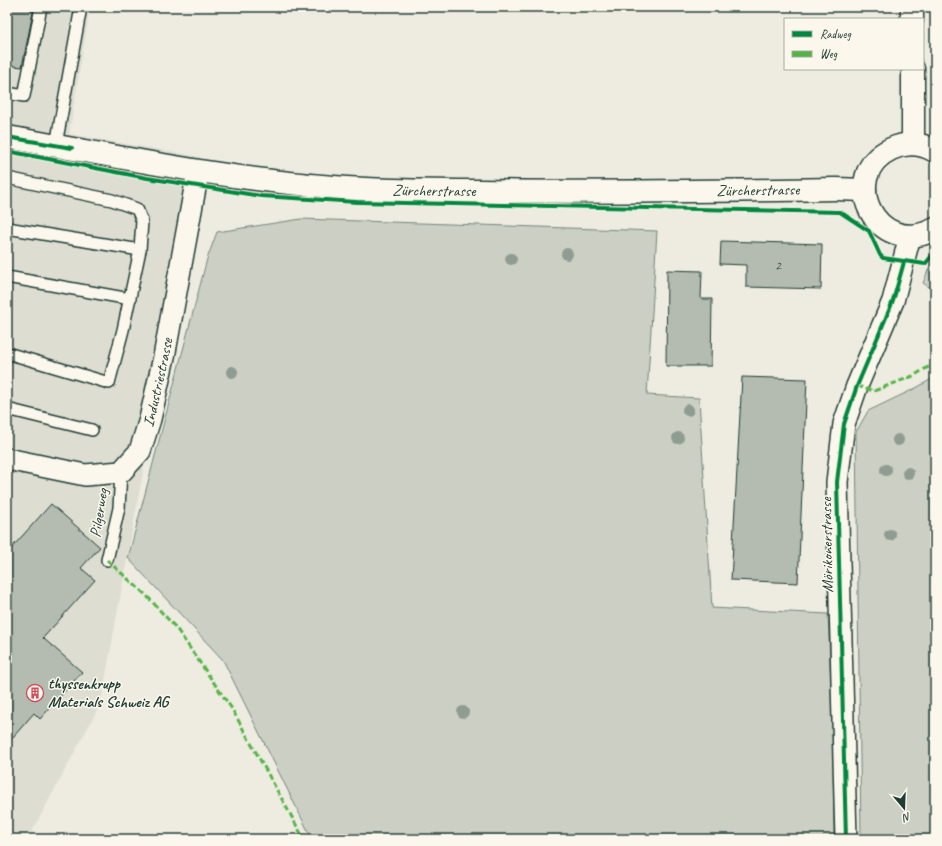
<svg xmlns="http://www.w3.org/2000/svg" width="942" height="846" font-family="Caveat,sans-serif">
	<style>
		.built { fill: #ddddd2 }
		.green { fill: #cbcfc4; stroke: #75867c }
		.building { fill: #b4bbb0; stroke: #1f3d34 }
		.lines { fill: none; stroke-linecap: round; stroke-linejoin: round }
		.lane-casing { stroke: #1f3d34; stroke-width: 14 }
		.street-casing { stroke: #1f3d34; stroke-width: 24 }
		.secondary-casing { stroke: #1f3d34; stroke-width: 25 }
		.primary-casing { stroke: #1f3d34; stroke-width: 25 }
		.lane { stroke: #fbf7ec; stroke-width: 11 }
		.street { stroke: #fbf7ec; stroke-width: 21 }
		.secondary { stroke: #fbf7ec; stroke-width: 22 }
		.primary { stroke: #fbf7ec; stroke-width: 22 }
		.quiet { stroke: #55b346; stroke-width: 3; stroke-dasharray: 6 3; stroke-linecap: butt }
		.cycleway-casing { stroke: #fbf7ec; stroke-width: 6 }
		.cycleway { stroke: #00873e; stroke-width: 4 }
		.tree { fill: #8f9c92 }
		.labels { text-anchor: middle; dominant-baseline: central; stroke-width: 3; stroke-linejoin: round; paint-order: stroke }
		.number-label { font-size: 14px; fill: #445c53 }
		.street-label { font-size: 16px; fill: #1f3d34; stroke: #fbf7ec }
		.poi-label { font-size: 16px; font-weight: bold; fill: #1f3d34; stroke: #fbf7ec; text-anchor: start }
	</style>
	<rect width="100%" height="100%" fill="#eeece1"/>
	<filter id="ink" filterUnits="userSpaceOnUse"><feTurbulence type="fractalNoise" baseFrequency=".025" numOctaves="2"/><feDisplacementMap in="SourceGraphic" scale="8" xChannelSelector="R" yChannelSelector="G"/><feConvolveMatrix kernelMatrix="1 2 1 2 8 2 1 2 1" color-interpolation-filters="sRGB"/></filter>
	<g filter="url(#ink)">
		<polygon class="built" points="7,7 90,7 69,134 200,157 101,703 28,839 7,839"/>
		<g class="green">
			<polygon points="301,219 657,231 647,395 699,398 712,608 828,614 833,736 834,839 312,839 223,660 128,558 207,259 217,232"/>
			<polygon points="935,260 935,291 923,283 929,268"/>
			<polygon points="935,377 935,839 861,839 856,432 868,411 916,388"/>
		</g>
		<g class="building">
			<polygon points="7,7 34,7 22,67 7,65"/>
			<polygon points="721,241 822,244 821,289 746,287 746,265 720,264"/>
			<polygon points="667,270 702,271 701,299 712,299 711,366 666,366"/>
			<polygon points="742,377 807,379 798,583 731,580"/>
			<polygon points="51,504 100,547 81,568 95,580 43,638 82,672 40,719 34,713 7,744 7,553"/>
		</g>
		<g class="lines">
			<g class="lane-casing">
				<g id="lane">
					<polyline points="7,93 24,96 41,7"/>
					<polyline points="56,145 81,7"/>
					<polyline points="7,178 112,200 137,209 142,221 140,250 123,330 109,383 7,353"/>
					<polyline points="7,228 140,250"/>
					<polyline points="7,277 130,299"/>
					<polyline points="7,409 92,430"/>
					<polyline points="107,560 119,508 121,472"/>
				</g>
			</g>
			<g class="street-casing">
				<g id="street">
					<path id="s1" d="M 7,459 L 85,475 L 121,472 L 140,451 L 150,419 L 164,357 L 198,172"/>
					<polyline points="846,839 837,482 844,424 857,386 893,301 910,236"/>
				</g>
			</g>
			<g class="secondary-casing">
				<g id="secondary">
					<polyline points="912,7 912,19"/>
					<polyline points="913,69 913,144"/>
				</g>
			</g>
			<g class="primary-casing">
				<g id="primary">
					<path id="s2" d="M 7,137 C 116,156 223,179 334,187 C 382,191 431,191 480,191 C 599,193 717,191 836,189 L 865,190"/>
					<path d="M 935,151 C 921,143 906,142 891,149 C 836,175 876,260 935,229"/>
				</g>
			</g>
			<use href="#lane" class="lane"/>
			<use href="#street" class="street"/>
			<use href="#secondary" class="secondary"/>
			<use href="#primary" class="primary"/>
			<g class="quiet">
				<polyline points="857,386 874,391 913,376 935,363"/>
				<polyline points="107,560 146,595 176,628 232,709 304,839"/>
			</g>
			<g class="cycleway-casing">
				<g id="cycleway">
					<polyline points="7,137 72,148"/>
					<polyline points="7,151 147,178 261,196 357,202 840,212 869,231 880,255 883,258 925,264 935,252"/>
					<polyline points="846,839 837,482 844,424 857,386 893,301 904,262"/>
				</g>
			</g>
			<use href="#cycleway" class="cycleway"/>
		</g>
		<g class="tree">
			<circle cx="567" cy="254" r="6"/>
			<circle cx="511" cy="259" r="6"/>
			<circle cx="232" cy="372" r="6"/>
			<circle cx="688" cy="410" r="6"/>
			<circle cx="678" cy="438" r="6"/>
			<circle cx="898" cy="440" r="6"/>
			<circle cx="886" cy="470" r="6"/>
			<circle cx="908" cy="473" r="6"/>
			<circle cx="890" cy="535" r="6"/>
			<circle cx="463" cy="712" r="6"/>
		</g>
	</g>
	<defs>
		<g id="building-ring" transform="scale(0.9)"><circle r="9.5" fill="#fbf7ec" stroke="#d1495b" stroke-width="1.5"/><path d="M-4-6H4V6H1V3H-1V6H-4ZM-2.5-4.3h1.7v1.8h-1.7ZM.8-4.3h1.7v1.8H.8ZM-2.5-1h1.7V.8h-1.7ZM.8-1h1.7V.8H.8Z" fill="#d1495b"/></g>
	</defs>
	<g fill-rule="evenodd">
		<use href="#building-ring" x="35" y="693"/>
	</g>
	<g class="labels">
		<g class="number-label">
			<text x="778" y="265">2</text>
		</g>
		<g class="street-label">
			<text stroke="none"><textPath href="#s2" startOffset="755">Zürcherstrasse</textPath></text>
			<text stroke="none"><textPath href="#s2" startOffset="431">Zürcherstrasse</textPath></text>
			<text stroke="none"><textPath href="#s1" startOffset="215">Industriestrasse</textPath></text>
			<text transform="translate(99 513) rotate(-81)">Pilgerweg</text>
			<text transform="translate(827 545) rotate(-91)">Mörikonerstrasse</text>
		</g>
		<g class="poi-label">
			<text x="48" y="684">thyssenkrupp<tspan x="48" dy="18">Materials Schweiz AG</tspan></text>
		</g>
	</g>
	<rect width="942" height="846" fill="none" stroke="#fbf7ec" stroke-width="24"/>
	<rect x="12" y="12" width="918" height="822" fill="none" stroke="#1f3d34" stroke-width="1.5" filter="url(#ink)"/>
	<rect x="784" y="18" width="140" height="52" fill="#fbf7ec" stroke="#a3ada2"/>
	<rect x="792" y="31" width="20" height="6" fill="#00873e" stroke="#a3ada2"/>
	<text x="820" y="38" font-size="12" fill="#1f3d34">Radweg</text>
	<rect x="792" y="51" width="20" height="6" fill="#55b346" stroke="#a3ada2"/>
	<text x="820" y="58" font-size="12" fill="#1f3d34">Weg</text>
	<g transform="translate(904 808) rotate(161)" stroke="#fbf7ec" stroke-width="3" paint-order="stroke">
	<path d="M0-3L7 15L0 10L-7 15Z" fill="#1f3d34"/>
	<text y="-6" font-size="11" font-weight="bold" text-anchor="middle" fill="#1f3d34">N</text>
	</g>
</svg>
